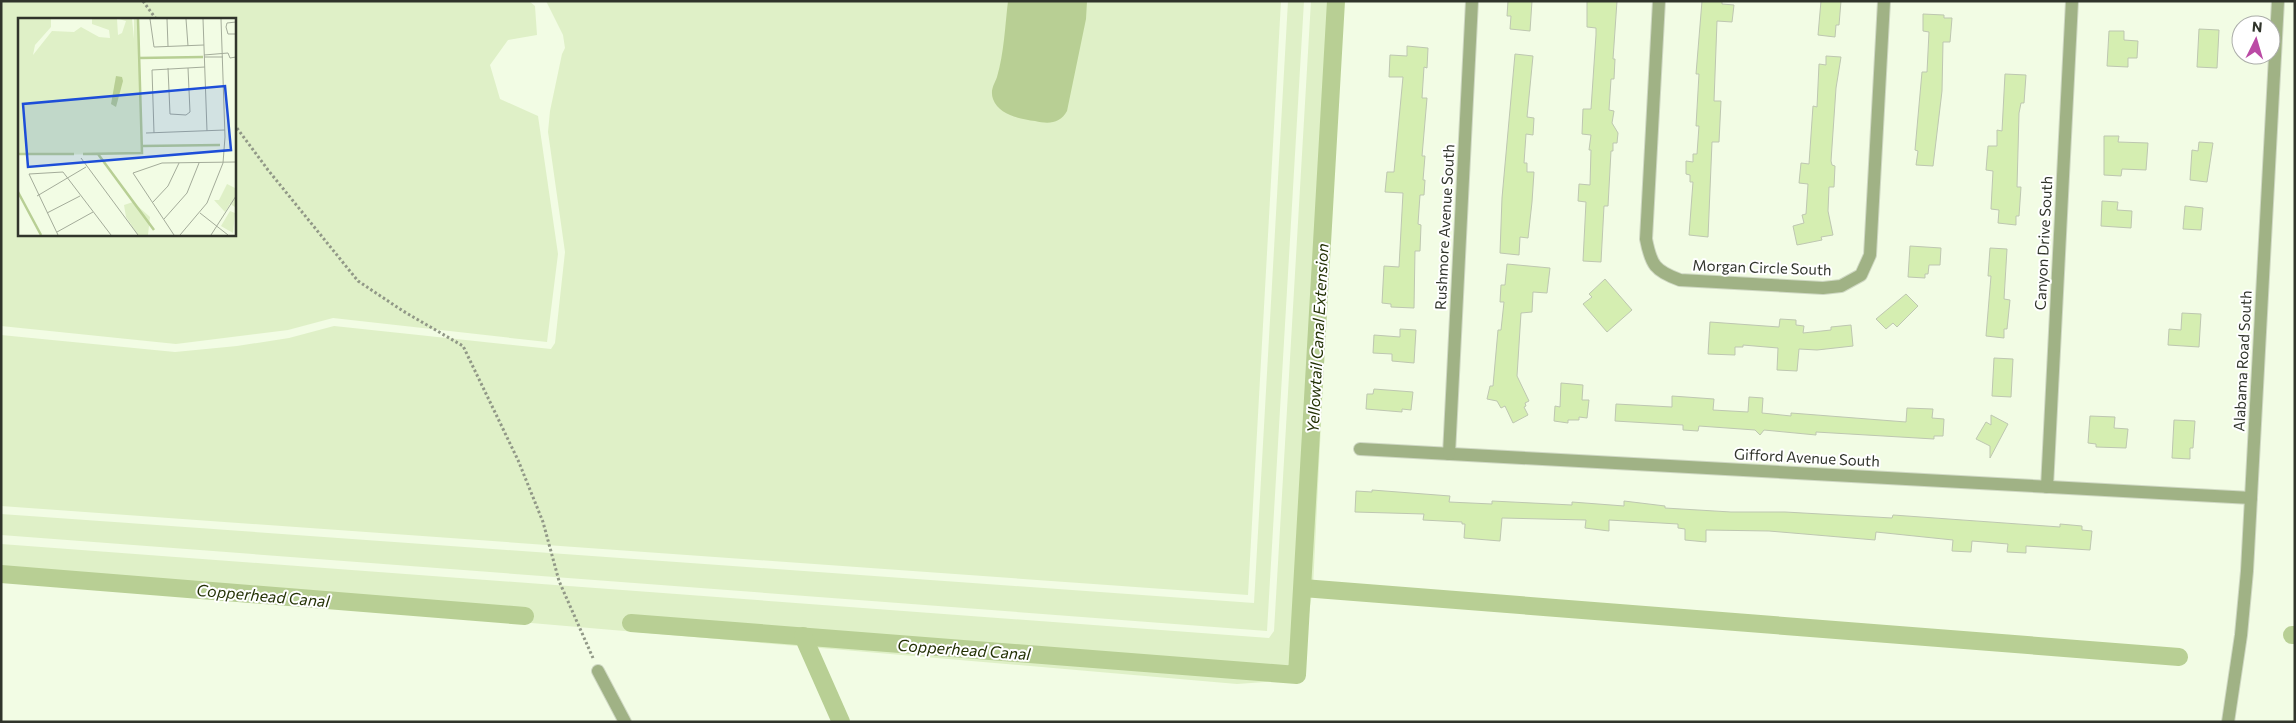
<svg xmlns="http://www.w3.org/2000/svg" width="2296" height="723" font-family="Commissioner,sans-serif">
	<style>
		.green { fill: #dff0c7; fill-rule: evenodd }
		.water { fill: #b8cf94 }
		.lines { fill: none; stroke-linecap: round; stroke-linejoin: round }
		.canal { stroke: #b8cf94; stroke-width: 18 }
		.building { fill: #d5eeb1; stroke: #bec7b1 }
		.minor-casing { stroke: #cfd8c3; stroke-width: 14 }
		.path { stroke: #919887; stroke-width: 3; stroke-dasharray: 2.5 2.5; stroke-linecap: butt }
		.minor { stroke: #a0b285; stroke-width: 12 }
		.labels { text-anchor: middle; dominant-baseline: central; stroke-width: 4; stroke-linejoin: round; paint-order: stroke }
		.street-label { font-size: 15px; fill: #30342b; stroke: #fff }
		.water-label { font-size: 16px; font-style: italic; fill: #233104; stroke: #fff }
		.inset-river { fill: none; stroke: #b8cf94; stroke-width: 2.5 }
		.inset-road { fill: none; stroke: #a4ac9a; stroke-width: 1 }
		.view { fill: #1d4ed8; fill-opacity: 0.15; stroke: #1d4ed8; stroke-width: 2.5 }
		.inset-edge { fill: none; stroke: #30342b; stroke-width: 2.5 }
	</style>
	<rect width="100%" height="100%" fill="#f2fce4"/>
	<g class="green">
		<path d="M 1,1 L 529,1 L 535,6 L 537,35 L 508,40 L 490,65 L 500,99 L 538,116 L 558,254 L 547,342 L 333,318 L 288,330 L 176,344 L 1,326 ZM 19,19 L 234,19 L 234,234 L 19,234 Z"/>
		<polygon points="546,1 1281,1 1248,595 1,506 1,335 175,352 237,346 289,338 334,326 551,349 555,343 565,252 548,132 550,111 562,54 565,48 563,35"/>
		<polygon points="1288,1 1304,1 1267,631 1,535 1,514 1254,603"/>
		<polygon points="1311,1 1342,1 1313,587 1302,661 1297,668 1289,677 1280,681 1237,684 1,577 1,544 1269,638 1274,631"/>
	</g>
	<path class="water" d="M 1008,1 L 1087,1 L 1086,19 L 1067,111 C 1060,124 1048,124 1035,121 C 1020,119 999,115 993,99 C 990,90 994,85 997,77 C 1004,53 1005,26 1008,1 Z"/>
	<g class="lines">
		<g class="canal">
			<polyline points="1,574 525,616"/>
			<polyline points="1303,588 2179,657"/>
			<polyline points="631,623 1297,675 1336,1"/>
			<polyline points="2292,635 2295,635"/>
			<polyline points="803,636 841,722"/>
		</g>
	</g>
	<g class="building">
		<polygon points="1508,1 1532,1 1530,31 1510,29 1511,16 1507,16"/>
		<polygon points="1587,1 1617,1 1613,59 1615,59 1614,79 1611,79 1609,110 1614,111 1612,123 1618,133 1617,143 1613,143 1613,151 1611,151 1608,206 1604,206 1601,262 1583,261 1586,202 1578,201 1579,184 1590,185 1591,150 1589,150 1591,135 1582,134 1583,109 1591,109 1596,35 1596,28 1587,27"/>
		<polygon points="1702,1 1722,1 1722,4 1734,5 1732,22 1717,21 1714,101 1721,101 1719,142 1712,142 1708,237 1689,235 1693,182 1690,182 1690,175 1686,174 1686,161 1693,162 1693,154 1697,154 1699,126 1696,126 1699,74 1696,74"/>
		<polygon points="1821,1 1841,1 1839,25 1836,25 1835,37 1818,35"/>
		<polygon points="1923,14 1944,15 1944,18 1952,18 1950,42 1943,42 1942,91 1933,166 1916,165 1918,151 1915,150 1922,72 1927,72 1929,32 1923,31"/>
		<polygon points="2199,29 2219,30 2217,68 2197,67"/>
		<polygon points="2109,31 2124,31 2124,40 2138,41 2137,58 2128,58 2128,67 2107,66"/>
		<polygon points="1407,46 1428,48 1427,68 1424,67 1422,98 1427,98 1422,156 1425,156 1423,180 1425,180 1424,195 1420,195 1418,224 1421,225 1420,251 1415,251 1414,308 1391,307 1391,304 1382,303 1384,266 1399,267 1403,193 1385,192 1387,172 1394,172 1403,77 1389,77 1390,55 1407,56"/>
		<polygon points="1515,54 1533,56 1527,117 1534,118 1533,135 1526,134 1524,163 1527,163 1527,172 1534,172 1532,202 1528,238 1520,237 1519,255 1500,253 1502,198"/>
		<polygon points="1826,56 1841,57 1836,88 1831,161 1832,165 1835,166 1834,187 1829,187 1828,211 1833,235 1821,237 1822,240 1797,245 1793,226 1804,223 1802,215 1806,214 1808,184 1799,183 1801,163 1809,164 1813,106 1817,107 1819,64 1826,65"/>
		<polygon points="2005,74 2026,75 2024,103 2021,103 2019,113 2017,187 2021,187 2019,216 2016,216 2016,225 1998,223 1999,210 1991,209 1993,171 1986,170 1988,146 1997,146 1997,130 2002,131"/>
		<polygon points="2104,136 2119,136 2118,142 2148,143 2146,170 2122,169 2121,176 2104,175"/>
		<polygon points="2199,142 2213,143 2207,182 2190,180 2192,150 2198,151"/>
		<polygon points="2102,201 2118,202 2117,210 2132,211 2131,228 2101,226"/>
		<polygon points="2185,206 2203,208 2201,230 2183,229"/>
		<polygon points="1910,246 1941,248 1940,265 1929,265 1928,274 1925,274 1925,278 1908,277"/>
		<polygon points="1990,248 2007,249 2004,299 2010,300 2007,329 2004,329 2004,338 1986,336 1991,276 1988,276"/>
		<polygon points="1507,264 1550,268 1547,293 1533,292 1532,312 1521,313 1517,376 1529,401 1525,403 1526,406 1524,407 1528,415 1513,423 1505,406 1501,408 1497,401 1487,399 1490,386 1493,386 1498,330 1501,330 1504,302 1500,302 1501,285 1505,285"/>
		<polygon points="1605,279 1632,310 1607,332 1583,304 1592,297 1589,294"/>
		<polygon points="1906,294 1918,306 1897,327 1893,323 1886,329 1876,319"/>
		<polygon points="2182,313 2201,314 2199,347 2168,345 2169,329 2181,330"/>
		<polygon points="1780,319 1796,320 1796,325 1804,326 1803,333 1831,330 1831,327 1851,325 1853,346 1817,350 1799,349 1797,371 1777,370 1778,348 1743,345 1743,347 1735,347 1735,355 1708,354 1710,322 1779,327"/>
		<polygon points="1400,329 1416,330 1414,363 1392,361 1392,354 1373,353 1374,335 1400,337"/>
		<polygon points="1994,358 2013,359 2011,397 1992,396"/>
		<polygon points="1561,383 1583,385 1582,400 1589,400 1587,418 1579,417 1579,420 1568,420 1568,423 1554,421 1555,406 1560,407"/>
		<polygon points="1374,389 1413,392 1411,410 1402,409 1402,412 1366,409 1367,394 1373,394"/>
		<polygon points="1672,396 1714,399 1713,410 1748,412 1749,397 1763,398 1762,413 1791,416 1791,413 1906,422 1907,408 1933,409 1932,418 1944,419 1943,436 1934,436 1934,439 1816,432 1816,435 1764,430 1760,435 1755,430 1699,426 1698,431 1683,430 1683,425 1615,421 1616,404 1672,407"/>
		<polygon points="1991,415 2008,424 1990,458 1990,446 1976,439 1986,422 1991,425"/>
		<polygon points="2090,416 2115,417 2114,428 2128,429 2126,448 2096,447 2096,444 2088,443"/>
		<polygon points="2174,420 2195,421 2193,448 2190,448 2190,459 2172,458"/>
		<polygon points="1372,490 1450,496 1449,502 1492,504 1492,501 1572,505 1572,502 1624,506 1624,501 1665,506 1665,508 1731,512 1785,512 1892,518 1893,515 2060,527 2060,524 2082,526 2082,530 2092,531 2090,550 2026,546 2026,553 2007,552 2008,544 1972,541 1971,552 1952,551 1953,540 1876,532 1875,540 1769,531 1706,530 1706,542 1685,540 1685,529 1678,528 1678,524 1609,520 1609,531 1585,528 1586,520 1502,518 1500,541 1464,538 1465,524 1462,524 1462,522 1423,520 1424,514 1355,512 1356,491 1372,492"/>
	</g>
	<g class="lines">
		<g class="minor-casing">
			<g id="minor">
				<path d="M 1659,1 L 1646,239 C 1651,265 1655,271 1680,280 L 1823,288 L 1841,286 L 1861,275 L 1870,255 L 1884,1"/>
				<polyline points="1360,449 2251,498"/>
				<polyline points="1449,454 1472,1"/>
				<polyline points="2047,487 2072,1"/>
				<polyline points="598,671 625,722"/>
				<polyline points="2228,722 2241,635 2247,571 2278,1"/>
			</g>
		</g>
		<g class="path">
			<polyline points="143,1 156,19"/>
			<polyline points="234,124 268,170 358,281 403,311 463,346 518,460 543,522 559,581 593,658"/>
		</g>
		<use href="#minor" class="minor"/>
	</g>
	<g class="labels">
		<g class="street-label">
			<text transform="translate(1444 227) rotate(-87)">Rushmore Avenue South</text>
			<text transform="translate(2043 243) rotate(-87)">Canyon Drive South</text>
			<text transform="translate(1762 267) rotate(2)">Morgan Circle South</text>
			<text transform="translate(2242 361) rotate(-87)">Alabama Road South</text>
			<text transform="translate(1807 457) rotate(3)">Gifford Avenue South</text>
		</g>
		<g class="water-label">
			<text transform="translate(1317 338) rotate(-87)">Yellowtail Canal Extension</text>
			<text transform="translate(263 595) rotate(5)">Copperhead Canal</text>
			<text transform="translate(964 649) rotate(4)">Copperhead Canal</text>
		</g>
	</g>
	<g transform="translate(18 18)">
		<rect width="218" height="218" fill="#f2fce4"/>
		<path d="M 0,1 L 33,1 L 33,9 L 17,27 L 15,37 L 34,13 L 56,14 L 63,9 L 81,19 L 92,20 L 91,12 L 74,6 L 74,1 L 99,1 L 100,17 L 104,15 L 108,3 L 101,1 L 114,1 L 116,21 L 116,1 L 121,1 L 124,136 L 0,137 ZM 209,166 L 217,170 L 217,189 L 212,186 L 207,194 L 196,182 L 201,182 ZM 115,184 L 132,199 L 130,217 L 120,217 L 108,199 L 106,187 ZM 212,193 L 217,195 L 215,215 L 203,208 Z" fill="#dff0c7"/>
		<path d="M 98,58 L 104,59 L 105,63 L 98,89 L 93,86 Z" fill="#b8cf94"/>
		<path class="inset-river" d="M 121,40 L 185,39M 124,128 L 202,127M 0,136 L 56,136M 65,136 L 124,135 L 120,1M 80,136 L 136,212M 0,174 L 23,217"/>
		<path class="inset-road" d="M 132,1 L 136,29 L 186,27M 149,1 L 150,28M 168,1 L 170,28M 185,1 L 189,113M 218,4 L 209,5 L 208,9 L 210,16 L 218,16M 186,37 L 210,35 L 212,40 L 218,39M 186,39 L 205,39M 150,50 L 152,96 L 168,97 L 172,94 L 170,50M 128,115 L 207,112M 136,115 L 134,52 L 187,49M 63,140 L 120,217M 115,155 L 144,145 L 218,144M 115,155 L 156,217M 11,156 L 45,154 L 93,217M 11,156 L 40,217M 19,178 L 68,149M 135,184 L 150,168 L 161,145M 29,195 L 62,178M 182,195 L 210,217M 146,201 L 169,175 L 181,145M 39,214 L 75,194M 162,217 L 189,185 L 205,145 L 207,119 L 203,1M 193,217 L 218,178"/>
		<path class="view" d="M 207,68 L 213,132 L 10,149 L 5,86 Z"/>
		<rect width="218" height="218" class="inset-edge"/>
	</g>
	<rect width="2296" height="723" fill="none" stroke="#30342b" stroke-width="5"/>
	<g transform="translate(2256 40) rotate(5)"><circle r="24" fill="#ffffff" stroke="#acaeaa"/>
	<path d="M0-4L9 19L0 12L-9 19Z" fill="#bb4aa5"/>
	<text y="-8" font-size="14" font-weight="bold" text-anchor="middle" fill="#30342b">N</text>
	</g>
</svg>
